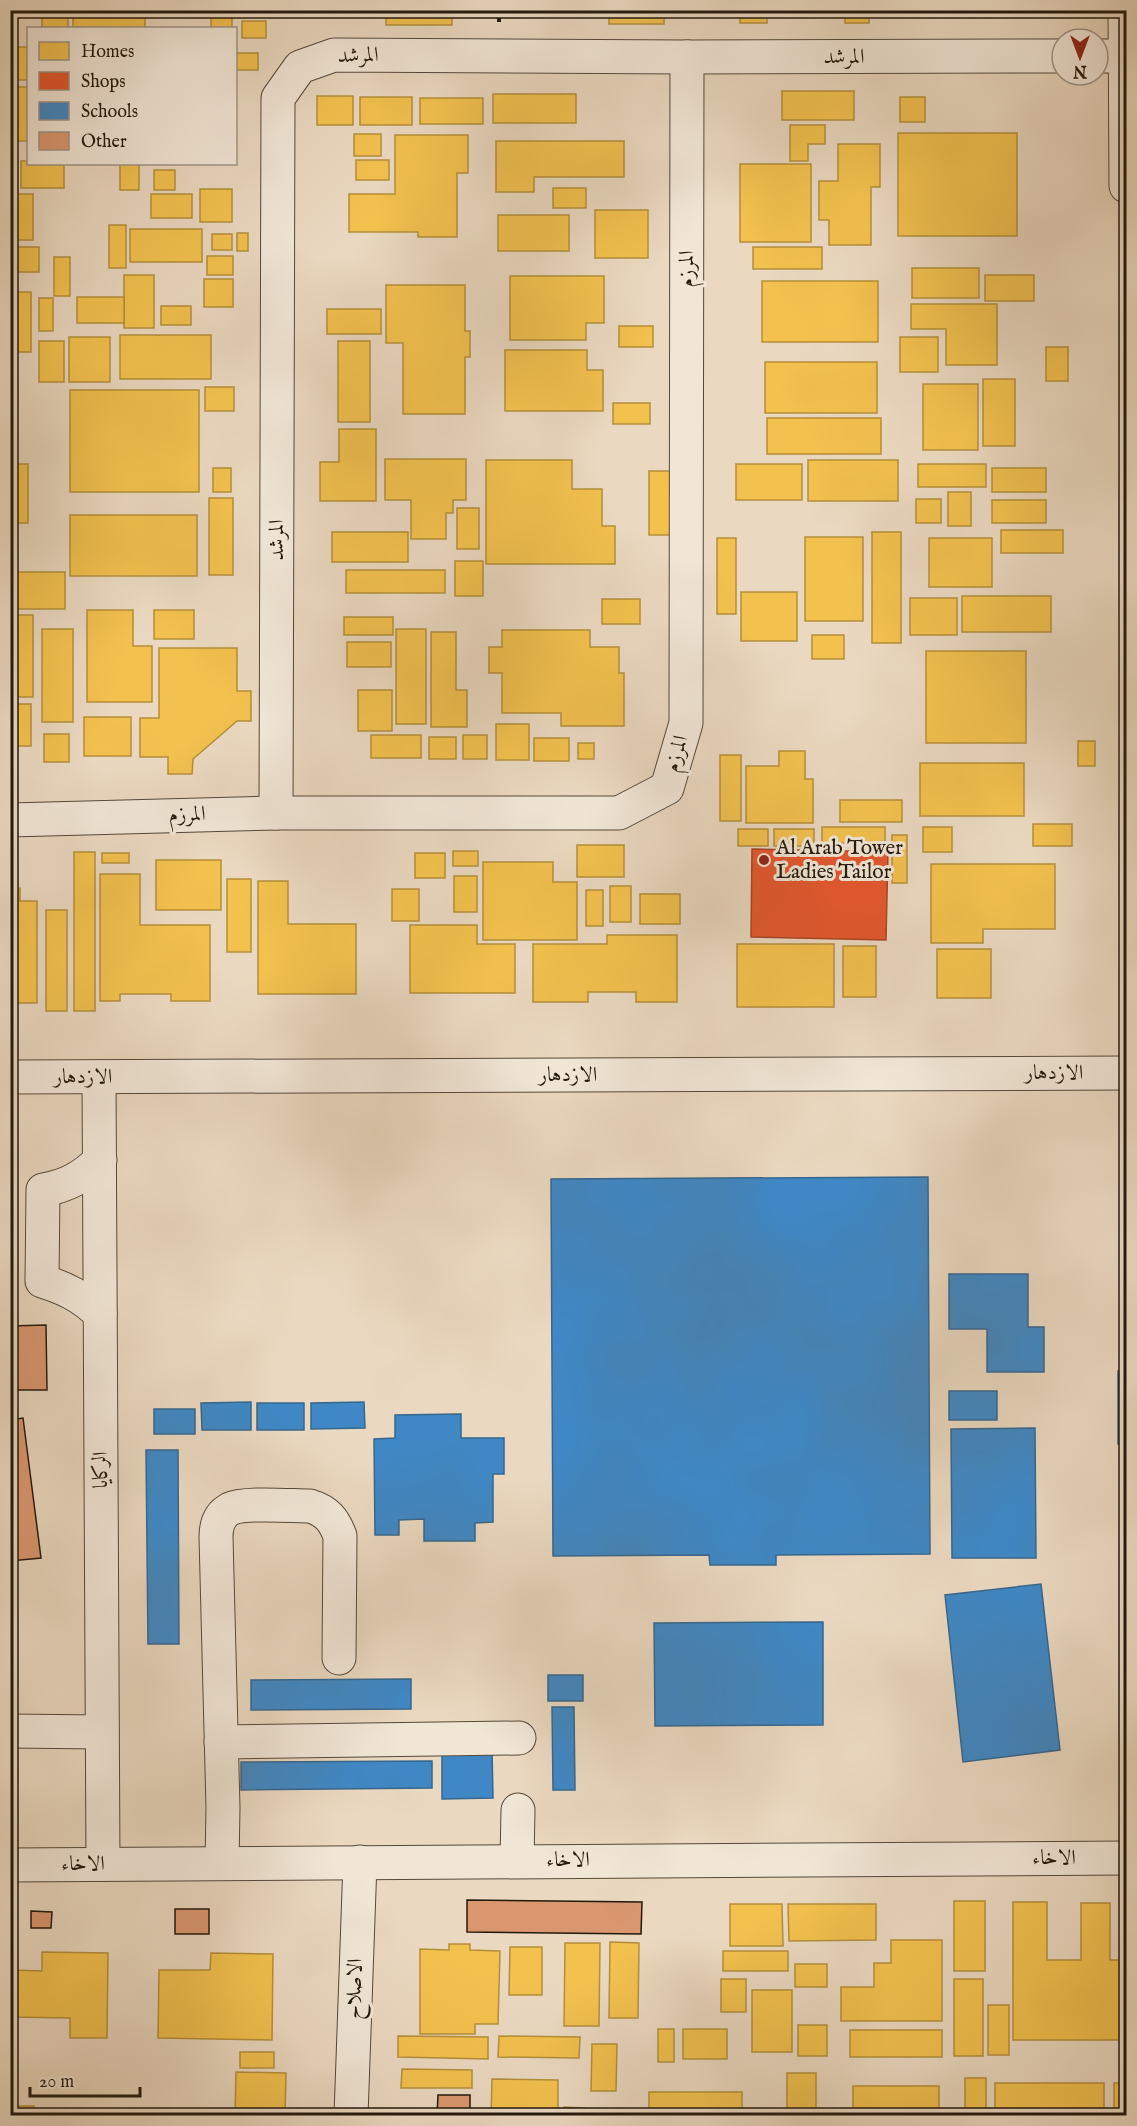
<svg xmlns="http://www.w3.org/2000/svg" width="1137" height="2126" font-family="'IM FELL English',Amiri,serif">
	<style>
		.homes { fill: #f2c14e; stroke: #b48f3a; stroke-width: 1.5 }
		.shops { fill: #e4572e; stroke: #aa4424; stroke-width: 1.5 }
		.schools { fill: #3f88c5; stroke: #36678e; stroke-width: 1.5 }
		.building { fill: #da976f; stroke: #22190d; stroke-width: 1.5 }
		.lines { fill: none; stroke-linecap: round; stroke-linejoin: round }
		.minor-casing { stroke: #54493a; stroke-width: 35 }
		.path { stroke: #22190d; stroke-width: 4; stroke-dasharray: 4.5 3; stroke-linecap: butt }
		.minor { stroke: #f1e6d6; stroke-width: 33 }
		.poi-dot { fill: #8f2418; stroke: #f1e6d6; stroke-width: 2 }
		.labels { text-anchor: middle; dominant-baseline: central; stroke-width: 6; stroke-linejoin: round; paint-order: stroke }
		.street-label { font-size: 21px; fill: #22190d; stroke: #f1e6d6 }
		.poi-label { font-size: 21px; fill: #22190d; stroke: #f1e6d6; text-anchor: start }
	</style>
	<rect width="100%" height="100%" fill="#ead8c0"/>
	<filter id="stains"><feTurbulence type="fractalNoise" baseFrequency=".00333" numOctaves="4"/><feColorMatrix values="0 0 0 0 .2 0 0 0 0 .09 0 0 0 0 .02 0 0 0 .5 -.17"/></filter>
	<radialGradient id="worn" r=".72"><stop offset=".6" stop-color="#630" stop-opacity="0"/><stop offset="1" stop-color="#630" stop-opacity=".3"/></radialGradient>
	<g class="homes">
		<rect x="386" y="10" width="66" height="15"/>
		<rect x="609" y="10" width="55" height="14"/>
		<rect x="740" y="10" width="27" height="13"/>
		<rect x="845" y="10" width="24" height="13"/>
		<rect x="211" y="11" width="21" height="17"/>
		<rect x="73" y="13" width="72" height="15"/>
		<rect x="42" y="16" width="26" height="12"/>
		<rect x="242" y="21" width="24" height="17"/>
		<polygon points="10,33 14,33 14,47 28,47 28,80 10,80"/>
		<rect x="236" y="53" width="22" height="17"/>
		<rect x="10" y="87" width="18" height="54"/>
		<rect x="782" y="91" width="72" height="29"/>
		<rect x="493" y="94" width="83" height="29"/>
		<rect x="317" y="96" width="36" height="29"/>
		<rect x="360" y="97" width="52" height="28"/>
		<rect x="900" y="97" width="25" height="25"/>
		<rect x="420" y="98" width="63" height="26"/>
		<polygon points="790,125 825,125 825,144 808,144 808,161 790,161"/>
		<rect x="898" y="133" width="119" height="103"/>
		<rect x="354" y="134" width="27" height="22"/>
		<polygon points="395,135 468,135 468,173 457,173 457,237 418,237 418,232 349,232 349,194 395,194"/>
		<polygon points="496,141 624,141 624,177 534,177 534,192 496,192"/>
		<polygon points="838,144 880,144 880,187 871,187 871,245 829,245 829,220 819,220 819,181 838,181"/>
		<rect x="356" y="160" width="33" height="20"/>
		<polygon points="21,161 28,161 28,164 64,164 64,188 21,188"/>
		<rect x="120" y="164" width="19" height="26"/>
		<rect x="740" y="164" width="71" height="78"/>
		<rect x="154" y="170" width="21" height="20"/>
		<rect x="553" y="188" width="33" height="20"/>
		<rect x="200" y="189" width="32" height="33"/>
		<rect x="10" y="194" width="23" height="46"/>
		<rect x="151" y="194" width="41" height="24"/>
		<rect x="595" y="210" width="53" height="48"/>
		<rect x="498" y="215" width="71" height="36"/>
		<rect x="109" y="225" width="17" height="43"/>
		<rect x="130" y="229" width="72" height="33"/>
		<rect x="237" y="233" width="11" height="18"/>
		<rect x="212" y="234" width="20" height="16"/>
		<rect x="10" y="247" width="29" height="25"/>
		<rect x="753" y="247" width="69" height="22"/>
		<rect x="207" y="256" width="26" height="19"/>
		<rect x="54" y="257" width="16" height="39"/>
		<rect x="912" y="268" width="67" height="30"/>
		<rect x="124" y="275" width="30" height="53"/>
		<rect x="985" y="275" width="49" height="26"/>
		<polygon points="510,276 604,276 604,323 586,323 586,340 510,340"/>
		<rect x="204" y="279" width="29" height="28"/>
		<rect x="762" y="281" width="116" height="61"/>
		<polygon points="386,285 465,285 465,331 470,331 470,357 465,357 465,414 403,414 403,343 386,343"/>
		<rect x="10" y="292" width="21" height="60"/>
		<rect x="77" y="297" width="47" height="26"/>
		<rect x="39" y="298" width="14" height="33"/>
		<polygon points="911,304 997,304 997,365 946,365 946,329 911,329"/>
		<rect x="161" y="306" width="30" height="19"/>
		<rect x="327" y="309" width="54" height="25"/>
		<rect x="619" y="326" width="34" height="21"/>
		<rect x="120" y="335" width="91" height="44"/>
		<rect x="69" y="337" width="41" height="45"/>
		<rect x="900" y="337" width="38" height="35"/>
		<rect x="39" y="341" width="25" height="41"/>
		<rect x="338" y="341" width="32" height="81"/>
		<rect x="1046" y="347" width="22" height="34"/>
		<polygon points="505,350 587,350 587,370 603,370 603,411 505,411"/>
		<rect x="765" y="362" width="112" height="51"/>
		<rect x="983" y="379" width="32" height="67"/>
		<rect x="923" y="384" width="55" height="66"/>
		<rect x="205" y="387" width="29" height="24"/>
		<rect x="70" y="390" width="129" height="102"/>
		<rect x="613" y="403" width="37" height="21"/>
		<rect x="767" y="418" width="114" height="36"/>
		<polygon points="339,429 376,429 376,501 320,501 320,462 339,462"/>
		<polygon points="385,459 466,459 466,500 453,500 453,513 446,513 446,539 411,539 411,500 385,500"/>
		<polygon points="486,460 572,460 572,489 602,489 602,526 615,526 615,564 486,564"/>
		<rect x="808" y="460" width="90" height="41"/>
		<rect x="10" y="464" width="18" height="59"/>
		<rect x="736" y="464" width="66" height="36"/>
		<rect x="918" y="464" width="68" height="23"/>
		<rect x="213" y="468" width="18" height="24"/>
		<rect x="992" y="468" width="54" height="24"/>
		<rect x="649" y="471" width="25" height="64"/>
		<rect x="948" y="492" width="23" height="34"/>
		<rect x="209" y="498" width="24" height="77"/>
		<rect x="916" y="499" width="25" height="24"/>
		<rect x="992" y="500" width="54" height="23"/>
		<rect x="457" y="508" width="22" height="41"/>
		<rect x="70" y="515" width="127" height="61"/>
		<rect x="1001" y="530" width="62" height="23"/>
		<rect x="332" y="532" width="76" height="30"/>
		<rect x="872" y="532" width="29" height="111"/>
		<rect x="805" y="537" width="58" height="84"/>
		<rect x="717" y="538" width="19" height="76"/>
		<rect x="929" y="538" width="63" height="49"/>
		<rect x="455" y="561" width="28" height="35"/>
		<rect x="346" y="570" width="99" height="23"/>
		<rect x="10" y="572" width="55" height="37"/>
		<rect x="741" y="592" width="56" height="49"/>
		<rect x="962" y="596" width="89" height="36"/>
		<rect x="910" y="598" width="47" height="37"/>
		<rect x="602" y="599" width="38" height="25"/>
		<polygon points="87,610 133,610 133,646 152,646 152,702 87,702"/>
		<rect x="154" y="610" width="40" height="29"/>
		<rect x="10" y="615" width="23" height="82"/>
		<rect x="344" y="617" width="49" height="18"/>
		<rect x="42" y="629" width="31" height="93"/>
		<rect x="396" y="629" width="30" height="95"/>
		<polygon points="502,630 590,630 590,647 619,647 619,673 624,673 624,726 561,726 561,713 502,713 502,673 489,673 489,647 502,647"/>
		<polygon points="431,632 456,632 456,690 467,690 467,727 431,727"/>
		<rect x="812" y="635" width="32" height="24"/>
		<rect x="347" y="642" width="44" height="25"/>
		<polygon points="159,648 237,648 237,691 251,691 251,721 237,721 193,759 192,774 168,774 168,757 140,757 140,718 159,718"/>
		<rect x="926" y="651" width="100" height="92"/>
		<rect x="358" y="690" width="34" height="41"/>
		<rect x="10" y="704" width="21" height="42"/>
		<rect x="84" y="717" width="47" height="39"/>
		<rect x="496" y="724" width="33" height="36"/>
		<rect x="44" y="734" width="25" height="28"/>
		<rect x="371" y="735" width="50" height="23"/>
		<rect x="463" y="735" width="24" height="24"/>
		<rect x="429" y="737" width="27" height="22"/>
		<rect x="534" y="738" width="35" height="23"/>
		<rect x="1078" y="741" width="17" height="25"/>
		<rect x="578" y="743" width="16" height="16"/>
		<polygon points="779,751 805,751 805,779 813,779 813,823 746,823 746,766 779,766"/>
		<rect x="720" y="755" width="21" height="66"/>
		<rect x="920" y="763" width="104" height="53"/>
		<rect x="840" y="800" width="62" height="22"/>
		<rect x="1033" y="824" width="39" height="22"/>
		<rect x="822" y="827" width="63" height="16"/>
		<rect x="923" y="827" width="29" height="25"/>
		<rect x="738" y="829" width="30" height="17"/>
		<rect x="774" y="829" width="40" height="17"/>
		<rect x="892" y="835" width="15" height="48"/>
		<rect x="577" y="845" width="47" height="32"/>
		<rect x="453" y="851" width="25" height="15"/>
		<rect x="74" y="852" width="21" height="159"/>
		<rect x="102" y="853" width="27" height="10"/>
		<rect x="415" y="853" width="30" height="25"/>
		<rect x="156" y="860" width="65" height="50"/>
		<polygon points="483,862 553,862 553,882 577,882 577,940 483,940"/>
		<polygon points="931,864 1055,864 1055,929 983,929 983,943 931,943"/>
		<polygon points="100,874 140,874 140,925 210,925 210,1001 171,1001 171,994 120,994 120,1001 100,1001"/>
		<rect x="454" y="876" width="23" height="36"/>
		<rect x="227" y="879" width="24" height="73"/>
		<polygon points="258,881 288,881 288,924 356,924 356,994 258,994"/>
		<rect x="610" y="886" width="21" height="36"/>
		<polygon points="10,888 20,888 20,901 37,901 37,1003 10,1003"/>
		<rect x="392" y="889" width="27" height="32"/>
		<rect x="586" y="890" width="17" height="36"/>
		<rect x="640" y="894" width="40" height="30"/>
		<rect x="46" y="910" width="21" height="101"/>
		<polygon points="410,925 477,925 477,944 515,944 515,993 410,993"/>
		<polygon points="607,935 677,935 677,1002 636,1002 636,992 588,992 588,1002 533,1002 533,944 607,944"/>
		<rect x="737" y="944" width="97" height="63"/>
		<rect x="843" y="946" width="33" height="51"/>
		<rect x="937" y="949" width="54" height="49"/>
		<rect x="954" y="1901" width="31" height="70"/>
		<polygon points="1013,1902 1047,1902 1047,1960 1081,1960 1081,1903 1110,1903 1110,1960 1120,1960 1120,1989 1126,1989 1126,2040 1013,2040"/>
		<polygon points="730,1904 782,1904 783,1946 730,1946"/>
		<polygon points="788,1904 876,1904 876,1940 789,1941"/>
		<polygon points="891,1940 942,1940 942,2021 841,2021 841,1987 874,1987 874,1963 891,1963"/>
		<polygon points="610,1942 639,1943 638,2018 609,2018"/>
		<polygon points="565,1943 600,1943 599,2026 564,2026"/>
		<polygon points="449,1944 470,1944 470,1950 500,1951 498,2024 475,2024 475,2034 420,2034 420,1949 449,1950"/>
		<polygon points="510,1947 542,1947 542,1995 509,1995"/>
		<rect x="723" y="1951" width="65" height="20"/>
		<polygon points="42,1952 108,1953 107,2038 70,2038 70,2018 10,2017 10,1970 42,1971"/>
		<polygon points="211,1953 273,1954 272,2040 158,2038 159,1970 210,1970"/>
		<rect x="795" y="1964" width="32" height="23"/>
		<rect x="721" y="1979" width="25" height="33"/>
		<rect x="954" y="1979" width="29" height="77"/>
		<rect x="752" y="1990" width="40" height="62"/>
		<rect x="988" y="2005" width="21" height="50"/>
		<rect x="798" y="2025" width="29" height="31"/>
		<rect x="658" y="2029" width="16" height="33"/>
		<rect x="683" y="2029" width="44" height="30"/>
		<rect x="850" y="2030" width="92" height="27"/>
		<polygon points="398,2036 488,2037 488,2059 398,2057"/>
		<polygon points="499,2036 580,2037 579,2058 498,2057"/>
		<polygon points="592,2044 617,2044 616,2091 591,2091"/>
		<rect x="240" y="2052" width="34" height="16"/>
		<rect x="10" y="2053" width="6" height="18"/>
		<polygon points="402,2069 472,2070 472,2088 401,2088"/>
		<polygon points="236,2072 286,2073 285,2116 235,2116"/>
		<rect x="787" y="2073" width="29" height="36"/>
		<rect x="965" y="2078" width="21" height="33"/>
		<polygon points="492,2079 558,2080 558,2116 491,2116"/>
		<rect x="995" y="2083" width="109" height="33"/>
		<rect x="1114" y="2083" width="12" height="33"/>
		<polygon points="853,2086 939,2086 939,2109 950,2109 950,2116 853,2116"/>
		<rect x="649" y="2092" width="93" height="24"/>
		<polygon points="10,2106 34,2106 34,2113 67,2113 67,2116 10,2116"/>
		<polygon points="564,2107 585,2108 585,2116 564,2116"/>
		<polygon points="140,2112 207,2113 207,2116 140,2116"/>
	</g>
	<polygon class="shops" points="752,849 888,852 886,940 751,937"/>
	<g class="schools">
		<polygon points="928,1177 930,1554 776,1555 776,1565 710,1565 709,1555 553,1556 551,1179"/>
		<polygon points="949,1274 1028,1274 1028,1327 1044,1327 1044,1372 987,1372 987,1329 949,1329"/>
		<rect x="1118" y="1371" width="8" height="73"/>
		<rect x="949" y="1391" width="48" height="29"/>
		<polygon points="251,1402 251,1430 202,1430 201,1403"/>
		<polygon points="364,1402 365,1428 311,1429 311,1403"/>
		<rect x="257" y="1403" width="47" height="27"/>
		<rect x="154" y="1409" width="41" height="25"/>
		<polygon points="461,1414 461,1438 504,1438 504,1474 493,1474 493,1522 475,1523 475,1541 424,1541 424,1519 399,1520 399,1535 375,1535 374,1439 395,1438 395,1415"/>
		<polygon points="1035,1428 1036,1558 952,1558 951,1429"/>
		<polygon points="146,1450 178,1450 179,1644 148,1644"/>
		<polygon points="1041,1584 1060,1750 963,1762 945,1595"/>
		<polygon points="823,1622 823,1725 655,1726 654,1623"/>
		<rect x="548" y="1675" width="35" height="26"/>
		<polygon points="411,1679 411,1709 251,1710 251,1680"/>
		<polygon points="552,1707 574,1707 575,1790 553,1790"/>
		<polygon points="442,1750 492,1750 493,1798 442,1799"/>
		<polygon points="432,1761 432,1788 241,1790 241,1762"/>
	</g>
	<g class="building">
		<polygon points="46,1325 47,1390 10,1390 10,1326"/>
		<polygon points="23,1418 41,1558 10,1561 10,1420"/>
		<polygon points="467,1900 642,1902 641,1934 467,1932"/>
		<rect x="175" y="1909" width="34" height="25"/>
		<polygon points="31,1911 52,1912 51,1928 31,1928"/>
		<polygon points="438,2095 470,2095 470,2116 437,2116"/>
	</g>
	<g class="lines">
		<g class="minor-casing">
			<g id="minor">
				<polyline points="1125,10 1126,186"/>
				<polyline points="1098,56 1125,56"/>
				<polyline points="276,813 278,98 300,67 334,55 687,57 1062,56"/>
				<polyline points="10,820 276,813 619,813 667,788 686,723 687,57"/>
				<polyline points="10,1077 1126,1073"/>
				<polyline points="99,1077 103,1864"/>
				<path d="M 100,1160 C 83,1177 67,1186 43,1190 L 42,1281 C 65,1288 83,1297 100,1314"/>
				<polyline points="10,1731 102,1732"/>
				<polyline points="221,1742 519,1738"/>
				<polyline points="517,1861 518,1810"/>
				<path d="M 222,1863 L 223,1808 L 216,1537 C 216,1526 219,1515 230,1509 C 244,1502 292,1506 310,1506 C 327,1511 334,1520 340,1536 L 339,1658"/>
				<polyline points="10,1865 1126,1858"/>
				<polyline points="351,2116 360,1862"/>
			</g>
		</g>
		<polyline class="path" points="499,10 499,22"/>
		<use href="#minor" class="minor"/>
	</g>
	<circle class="poi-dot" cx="764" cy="860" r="6"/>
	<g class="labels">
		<g class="street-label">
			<text transform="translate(358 56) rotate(-2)">المرشد</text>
			<text x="844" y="57">المرشد</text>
			<text transform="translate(687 269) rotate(-90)">المرزم</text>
			<text transform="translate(277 540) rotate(-90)">المرشد</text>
			<text transform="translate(677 754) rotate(-74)">المرزم</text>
			<text transform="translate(187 815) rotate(-2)">المرزم</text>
			<text x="1054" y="1073">الازدهار</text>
			<text x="568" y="1075">الازدهار</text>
			<text x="83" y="1077">الازدهار</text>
			<text transform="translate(101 1470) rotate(-90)">الركايا</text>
			<text x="1054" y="1858">الاخاء</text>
			<text x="568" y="1860">الاخاء</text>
			<text x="83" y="1864">الاخاء</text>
			<text transform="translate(355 1989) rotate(-88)">الاصلاح</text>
		</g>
		<g class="poi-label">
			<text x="776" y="848">Al Arab Tower<tspan x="776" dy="24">Ladies Tailor</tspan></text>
		</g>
	</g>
	<rect width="1137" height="2126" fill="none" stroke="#ead8c0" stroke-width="36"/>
	<rect x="12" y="12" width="1113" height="2102" fill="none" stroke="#22190d" stroke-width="3"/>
	<rect x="18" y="18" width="1101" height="2090" fill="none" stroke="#22190d" stroke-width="1.5"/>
	<rect x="27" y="27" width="210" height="138" fill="#f1e6d6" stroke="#9e9486" stroke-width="1.5"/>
	<rect x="39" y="42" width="30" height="18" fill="#f2c14e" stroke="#9e9486" stroke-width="1.5"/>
	<text x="81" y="57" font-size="18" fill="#22190d">Homes</text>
	<rect x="39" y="72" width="30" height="18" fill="#e4572e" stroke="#9e9486" stroke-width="1.5"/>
	<text x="81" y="87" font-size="18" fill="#22190d">Shops</text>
	<rect x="39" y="102" width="30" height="18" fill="#3f88c5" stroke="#9e9486" stroke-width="1.5"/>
	<text x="81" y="117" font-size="18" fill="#22190d">Schools</text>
	<rect x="39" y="132" width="30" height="18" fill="#da976f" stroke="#9e9486" stroke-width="1.5"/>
	<text x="81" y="147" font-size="18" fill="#22190d">Other</text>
	<g transform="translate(1080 57) rotate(180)"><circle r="28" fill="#f1e6d6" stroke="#9e9486" stroke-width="1.5"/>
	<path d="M0-4.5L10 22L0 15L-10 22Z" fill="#8f2418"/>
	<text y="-9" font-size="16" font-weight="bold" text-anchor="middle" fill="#22190d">N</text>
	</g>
	<path d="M30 2087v9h110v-9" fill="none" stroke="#22190d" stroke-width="3"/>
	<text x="39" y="2087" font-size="18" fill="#22190d" stroke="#f1e6d6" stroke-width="4.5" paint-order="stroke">20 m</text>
	<rect width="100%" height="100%" filter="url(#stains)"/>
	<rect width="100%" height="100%" fill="url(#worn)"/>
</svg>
